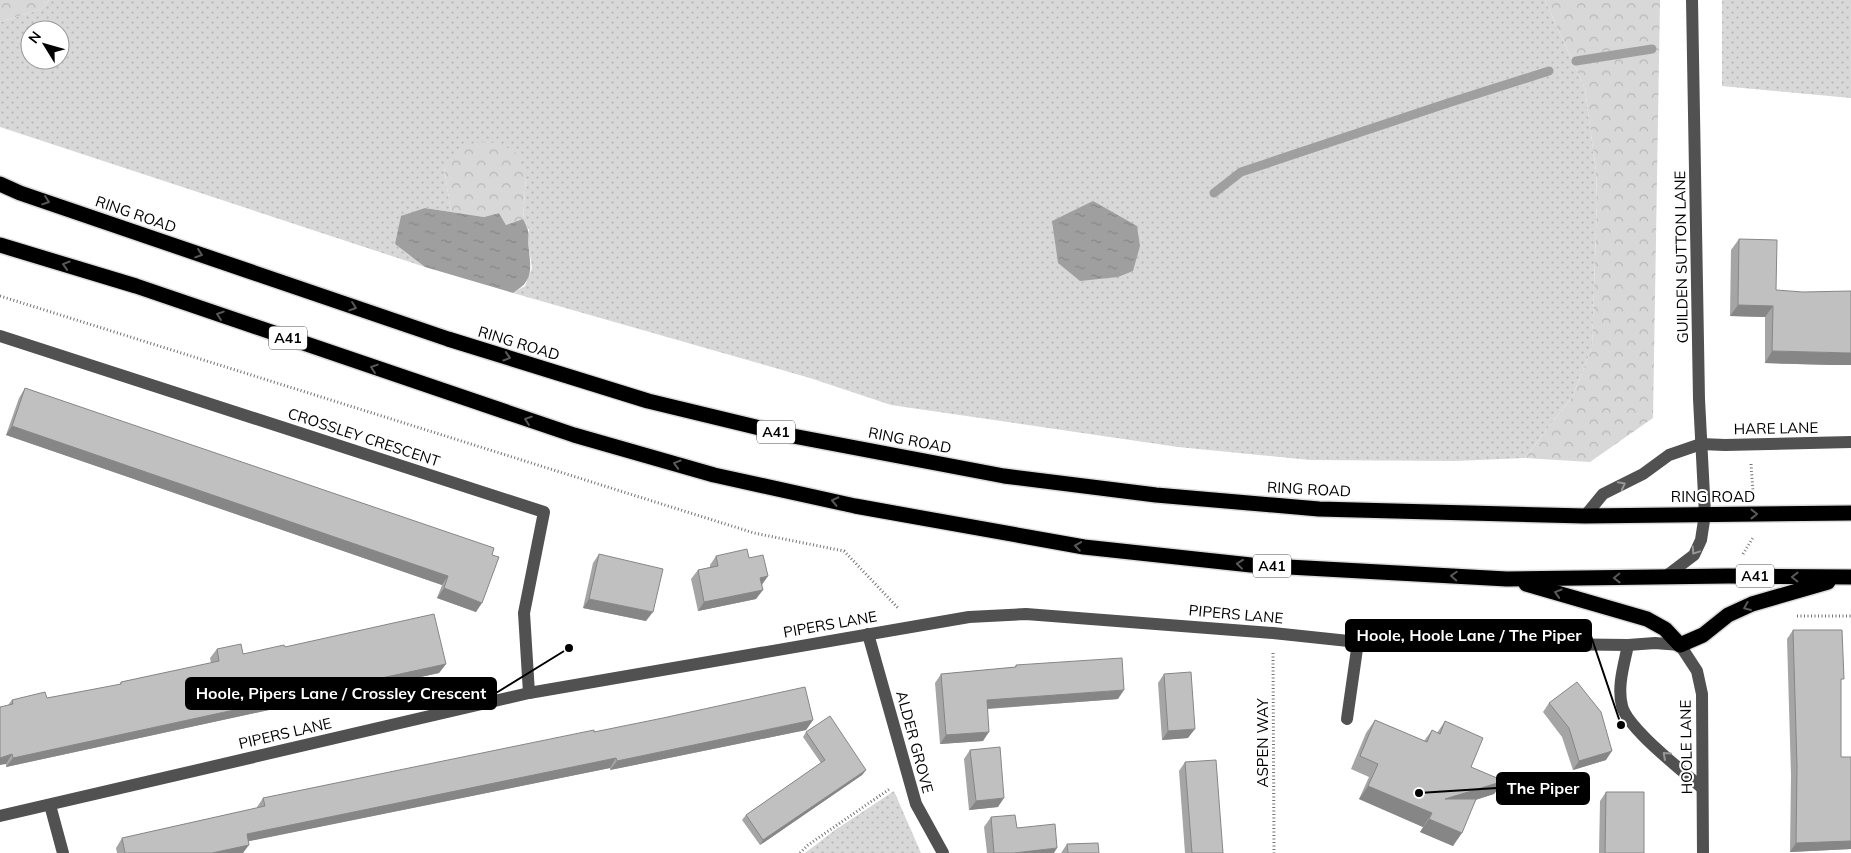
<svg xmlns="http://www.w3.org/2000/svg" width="1851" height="853" font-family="Mulish,sans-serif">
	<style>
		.grass { fill: url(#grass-dots); fill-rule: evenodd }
		.forest { fill: url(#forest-crowns) }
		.water { fill: url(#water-ripples) }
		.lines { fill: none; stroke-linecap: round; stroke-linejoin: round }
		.stream { stroke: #9f9f9f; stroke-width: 9 }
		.highway-casing { stroke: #dbdbdb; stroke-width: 18 }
		.path { stroke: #737373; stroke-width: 3; stroke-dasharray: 1 2.5; stroke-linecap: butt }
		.minor { stroke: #515151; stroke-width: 12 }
		.highway { stroke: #000; stroke-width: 15 }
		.wall { fill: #a5a5a5 }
		.shaded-wall { fill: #868686 }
		.building { fill: #c0c0c0; stroke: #868686 }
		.oneway { stroke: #595959 }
		.oneway2 { stroke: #979797 }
		.labels { text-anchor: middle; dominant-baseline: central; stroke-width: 4; stroke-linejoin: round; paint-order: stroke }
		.shield { fill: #fff; stroke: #4c4c4c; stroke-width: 1 }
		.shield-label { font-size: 14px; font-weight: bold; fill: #000 }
		.street-label { font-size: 15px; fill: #000; stroke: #fff }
		.leader { fill: none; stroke: #000; stroke-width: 2 }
		.callout-dot { fill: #000; stroke: #fff; stroke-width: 2 }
		.callout { fill: #000; stroke: #000; stroke-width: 2 }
		.callout-label { font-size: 16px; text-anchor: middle; font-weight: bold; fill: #fff }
	</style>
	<defs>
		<pattern id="grass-dots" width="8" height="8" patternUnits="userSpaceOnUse" patternTransform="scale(1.25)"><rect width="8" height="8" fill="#d8d8d8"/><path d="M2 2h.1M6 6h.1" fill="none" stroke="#b8b8b8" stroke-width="1.8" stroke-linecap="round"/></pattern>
		<pattern id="forest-crowns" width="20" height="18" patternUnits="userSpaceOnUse" patternTransform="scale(1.25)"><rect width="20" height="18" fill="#d8d8d8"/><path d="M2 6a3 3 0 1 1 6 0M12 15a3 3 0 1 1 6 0" fill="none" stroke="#b8b8b8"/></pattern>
		<pattern id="water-ripples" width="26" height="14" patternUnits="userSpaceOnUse" patternTransform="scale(1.25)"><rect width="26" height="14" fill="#9f9f9f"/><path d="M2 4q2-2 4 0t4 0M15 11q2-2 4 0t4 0" fill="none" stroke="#878787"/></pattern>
	</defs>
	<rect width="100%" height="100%" fill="#fff"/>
	<g class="grass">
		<path d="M 49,0 L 1545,0 L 1585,89 L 1596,171 L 1597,201 L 1592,348 L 1572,397 L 1525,458 L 1455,461 L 1310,460 L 1178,447 L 891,405 L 810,378 L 513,293 L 525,286 L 532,268 L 529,248 L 529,230 L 523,219 L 526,177 L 444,167 L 451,212 L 425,208 L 395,244 L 425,267 L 0,127 L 0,22 L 41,9 ZM 30,30 L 60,30 L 60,60 L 30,60 Z"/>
		<polygon points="1722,0 1851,0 1851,98 1722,86"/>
		<polygon points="894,791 921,853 805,853 835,830"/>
	</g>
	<g class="forest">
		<polygon points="0,0 49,0 41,9 0,22"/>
		<polygon points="1545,0 1660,0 1653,418 1590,462 1525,458 1572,397 1592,348 1597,201 1596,171 1585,89"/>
		<polygon points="478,142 499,143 518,154 526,177 523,219 506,225 499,213 484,217 451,212 444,167 460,148"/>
	</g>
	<g class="water">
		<polygon points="1093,201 1137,226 1140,246 1133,271 1118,277 1080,281 1058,263 1052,221"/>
		<path d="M 425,208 L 484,217 L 499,213 L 506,225 L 523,219 C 532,235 527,234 529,250 C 531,271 533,281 513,293 L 425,267 L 395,244 L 401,216 Z"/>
	</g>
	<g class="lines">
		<g class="stream">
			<polyline points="1576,61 1652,49"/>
			<polyline points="1214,193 1241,172 1448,103 1549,71"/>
		</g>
		<g class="highway-casing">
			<g id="highway">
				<polyline points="0,184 20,193 448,339 648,401 793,436 1004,476 1156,495 1319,509 1585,516 1851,513"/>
				<polyline points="0,245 136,286 574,435 714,475 855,506 1084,547 1251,565 1507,579 1728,576 1851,577"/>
				<polyline points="1526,584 1647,619 1665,629 1680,645 1703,635 1728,615 1752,604 1828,582"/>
			</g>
		</g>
		<g class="path">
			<polyline points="0,296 754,533 844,551 899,609"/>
			<polyline points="1751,464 1753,492"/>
			<polyline points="1743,554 1754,536"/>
			<polyline points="1797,616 1851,616"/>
			<polyline points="1273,653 1274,853"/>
			<polyline points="800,853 808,845 891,788"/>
		</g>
		<g class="minor">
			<polyline points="0,336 544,512 524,613 529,693"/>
			<polyline points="1585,516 1603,494 1643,474 1669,455 1701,444 1725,445 1851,442"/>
			<polyline points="1665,577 1694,555 1701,540 1705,514 1699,399 1692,0"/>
			<polyline points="868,634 916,804 943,853"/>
			<path d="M 1628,645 C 1624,665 1617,686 1622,706 C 1627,728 1683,771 1702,788"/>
			<polyline points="1347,719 1358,642"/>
			<polyline points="50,805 63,853"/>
			<polyline points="0,816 529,693 969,617 1026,614 1273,633 1358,642 1628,645 1655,643 1680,645 1697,671 1702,694 1703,853"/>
		</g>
		<use href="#highway" class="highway"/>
	</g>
	<g class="wall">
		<polygon points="1739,239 1776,290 1833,365 1765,363 1765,317 1730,316 1731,250"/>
		<polygon points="25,388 492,555 476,612 437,598 442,585 6,435 19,398"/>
		<polygon points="599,554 646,621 583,608 593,563"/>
		<polygon points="716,556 749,558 768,576 762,585 756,599 698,611 691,579 698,570 710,567 710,565"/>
		<polygon points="1793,630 1841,683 1841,757 1851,849 1790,852 1791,775 1787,639"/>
		<polygon points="285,647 446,664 439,673 6,767 6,764 8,705 12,700 47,698 119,685 121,682 211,663 210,658 217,649 243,654"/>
		<polygon points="1016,665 1118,699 988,709 983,741 940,744 935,683 941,674 1015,667"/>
		<polygon points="1164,674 1188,738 1162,740 1158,683"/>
		<polygon points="1549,703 1606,760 1573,770 1562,737 1543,712"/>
		<polygon points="813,720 806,730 610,770 610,768 248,841 243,853 117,853 116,848 122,838 257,808 257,807 263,798 594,732"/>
		<polygon points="1375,720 1424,741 1432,730 1437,733 1445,721 1471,767 1504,781 1494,794 1476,800 1453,846 1420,832 1423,827 1359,799 1369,777 1351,769 1366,733"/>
		<polygon points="806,732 866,770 862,775 760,845 742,820 746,815 821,763 803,737"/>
		<polygon points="970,750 998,807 969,810 964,759"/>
		<polygon points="1185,762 1223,853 1185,853 1179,771"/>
		<polygon points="1606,792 1644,853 1599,853 1600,801"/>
		<polygon points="991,817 1017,828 1054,853 987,853 984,827"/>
		<polygon points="1067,844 1068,853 1061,853"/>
	</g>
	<g class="shaded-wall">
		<polygon points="1738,305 1773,306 1765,317 1730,316"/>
		<polygon points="1772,351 1851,353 1851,365 1833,365 1765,363"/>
		<polygon points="12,426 448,576 442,585 6,435"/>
		<polygon points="768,576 761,585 760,578"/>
		<polygon points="444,588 482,603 476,612 437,598"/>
		<polygon points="763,590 756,599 698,611 704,602"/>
		<polygon points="589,599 653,612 646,621 583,608"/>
		<polygon points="446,664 439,673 6,767 13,758"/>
		<polygon points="1124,690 1118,699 981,709 987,700"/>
		<polygon points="813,720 806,730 610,770 617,761"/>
		<polygon points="1195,729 1188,738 1162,740 1168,731"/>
		<polygon points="989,732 983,741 940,744 946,735"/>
		<polygon points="1612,751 1606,760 1573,770 1579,761"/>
		<polygon points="12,754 6,764 0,765 0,758"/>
		<polygon points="616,758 610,768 240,843 247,834"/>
		<polygon points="866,770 862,775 760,845 763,840"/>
		<polygon points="1504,781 1494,794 1435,812 1445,799"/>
		<polygon points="1368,786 1432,813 1423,827 1359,799"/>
		<polygon points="1004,798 998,807 969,810 976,801"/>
		<polygon points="1429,819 1462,833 1453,846 1420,832"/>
		<polygon points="1851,841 1851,849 1790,852 1796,843"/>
		<polygon points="249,845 243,853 212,853"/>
		<polygon points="1057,848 1054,853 1014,853"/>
	</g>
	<g class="building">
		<polygon points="1739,239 1777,240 1776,290 1803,292 1851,291 1851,353 1772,351 1773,306 1738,305"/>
		<polygon points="25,388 494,548 492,555 499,557 482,603 444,588 448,576 12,426"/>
		<polygon points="747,549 749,558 763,555 768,576 760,578 763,590 704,602 698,570 718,566 716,556"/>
		<polygon points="599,554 663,569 653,612 589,599"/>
		<polygon points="434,614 446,664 13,758 12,754 0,758 0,707 13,704 12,700 45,692 47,698 121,684 121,682 219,661 217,649 241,644 243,654 284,645 285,647"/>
		<polygon points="1793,630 1842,630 1844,679 1841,679 1841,757 1851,757 1851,841 1796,843 1797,766"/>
		<polygon points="1122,658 1124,690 987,700 989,732 946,735 941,674 1016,667 1016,665"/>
		<polygon points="1191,672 1195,729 1168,731 1164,674"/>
		<polygon points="1577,682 1601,712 1612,751 1579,761 1569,728 1549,703"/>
		<polygon points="805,687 813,720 617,761 616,758 247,834 249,845 212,853 125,853 122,838 265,806 263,798 594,730 594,732 663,718"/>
		<polygon points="830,716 866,770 763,840 746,815 825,760 806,732"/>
		<polygon points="1375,720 1427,742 1432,730 1440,734 1445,721 1483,738 1471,767 1504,781 1445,799 1476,799 1462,833 1429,819 1432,813 1368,786 1378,764 1360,756"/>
		<polygon points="1000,747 1004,798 976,801 970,750"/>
		<polygon points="1216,760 1223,853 1192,853 1185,762"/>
		<polygon points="1606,792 1644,792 1644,853 1605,853"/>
		<polygon points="1015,815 1017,828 1055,824 1057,848 1014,853 994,853 991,817"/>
		<polygon points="1098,843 1099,853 1068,853 1067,844"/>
	</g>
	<defs><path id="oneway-chevron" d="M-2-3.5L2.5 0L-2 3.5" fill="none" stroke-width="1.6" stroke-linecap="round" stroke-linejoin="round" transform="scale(1.25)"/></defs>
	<g class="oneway">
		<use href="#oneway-chevron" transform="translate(46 201) rotate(19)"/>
		<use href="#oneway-chevron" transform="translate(199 254) rotate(19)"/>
		<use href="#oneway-chevron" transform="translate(66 265) rotate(-163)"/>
		<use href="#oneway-chevron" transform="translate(353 307) rotate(19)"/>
		<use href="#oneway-chevron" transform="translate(220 315) rotate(-161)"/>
		<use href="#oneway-chevron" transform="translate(507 357) rotate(17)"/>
		<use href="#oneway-chevron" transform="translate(374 368) rotate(-161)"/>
		<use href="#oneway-chevron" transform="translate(528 420) rotate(-161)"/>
		<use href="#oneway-chevron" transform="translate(677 464) rotate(-164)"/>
		<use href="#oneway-chevron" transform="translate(835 501) rotate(-167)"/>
		<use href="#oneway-chevron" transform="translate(1754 514)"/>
		<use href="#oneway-chevron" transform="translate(1078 546) rotate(-171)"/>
		<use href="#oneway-chevron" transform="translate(1240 564) rotate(-174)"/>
		<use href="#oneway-chevron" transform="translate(1454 576) rotate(-177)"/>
		<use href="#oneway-chevron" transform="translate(1795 577) rotate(-179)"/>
		<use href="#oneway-chevron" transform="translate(1617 578) rotate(179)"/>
		<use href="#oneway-chevron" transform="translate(1558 593) rotate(-164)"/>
		<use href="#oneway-chevron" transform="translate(1747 607) rotate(157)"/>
	</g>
	<g class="oneway2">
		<use href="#oneway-chevron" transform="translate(1622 485) rotate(-27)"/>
		<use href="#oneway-chevron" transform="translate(1695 551) rotate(124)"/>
		<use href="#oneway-chevron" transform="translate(1666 755) rotate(-138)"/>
	</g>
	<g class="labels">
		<g class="shield">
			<rect x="269" y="326.5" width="38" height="23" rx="4"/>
			<rect x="757" y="420.5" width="38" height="23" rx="4"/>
			<rect x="1253" y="554.5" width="38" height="23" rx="4"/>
			<rect x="1736" y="564.5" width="38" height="23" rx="4"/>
		</g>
		<g class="shield-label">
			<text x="288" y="338">A41</text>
			<text x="776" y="432">A41</text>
			<text x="1272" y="566">A41</text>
			<text x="1755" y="576">A41</text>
		</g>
		<g class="street-label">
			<text transform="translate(136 214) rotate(19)">RING ROAD</text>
			<text transform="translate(1681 257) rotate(-91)">GUILDEN SUTTON LANE</text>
			<text transform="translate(519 343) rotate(17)">RING ROAD</text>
			<text transform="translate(1776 428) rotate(-1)">HARE LANE</text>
			<text transform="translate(364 437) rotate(18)">CROSSLEY CRESCENT</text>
			<text transform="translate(910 440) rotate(11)">RING ROAD</text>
			<text transform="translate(1309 489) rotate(3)">RING ROAD</text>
			<text x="1713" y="496">RING ROAD</text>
			<text transform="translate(1236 614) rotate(5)">PIPERS LANE</text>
			<text transform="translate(830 624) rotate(-10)">PIPERS LANE</text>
			<text transform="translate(285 733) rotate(-13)">PIPERS LANE</text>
			<text transform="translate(915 742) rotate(75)">ALDER GROVE</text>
			<text transform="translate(1262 743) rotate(-90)">ASPEN WAY</text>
			<text transform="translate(1686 747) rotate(-91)">HOOLE LANE</text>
		</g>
	</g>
	<path class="leader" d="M1621 725L1591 636M569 648L496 693M1419 793L1497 788"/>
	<g class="callout-dot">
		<circle cx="1621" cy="725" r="5"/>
		<circle cx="569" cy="648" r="5"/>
		<circle cx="1419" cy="793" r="5"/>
	</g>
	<g class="callout">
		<rect x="1346" y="620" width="245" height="31" rx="5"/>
		<rect x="186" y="678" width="310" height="31" rx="5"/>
		<rect x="1497" y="773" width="92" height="31" rx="5"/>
	</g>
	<g class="callout-label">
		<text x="1469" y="641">Hoole, Hoole Lane / The Piper</text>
		<text x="341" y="699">Hoole, Pipers Lane / Crossley Crescent</text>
		<text x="1543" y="794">The Piper</text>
	</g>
	<g transform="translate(45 45) rotate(307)"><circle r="24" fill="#ffffff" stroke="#999999"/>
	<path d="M0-4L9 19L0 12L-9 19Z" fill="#000000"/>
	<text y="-8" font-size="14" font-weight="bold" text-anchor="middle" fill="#000000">N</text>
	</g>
</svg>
